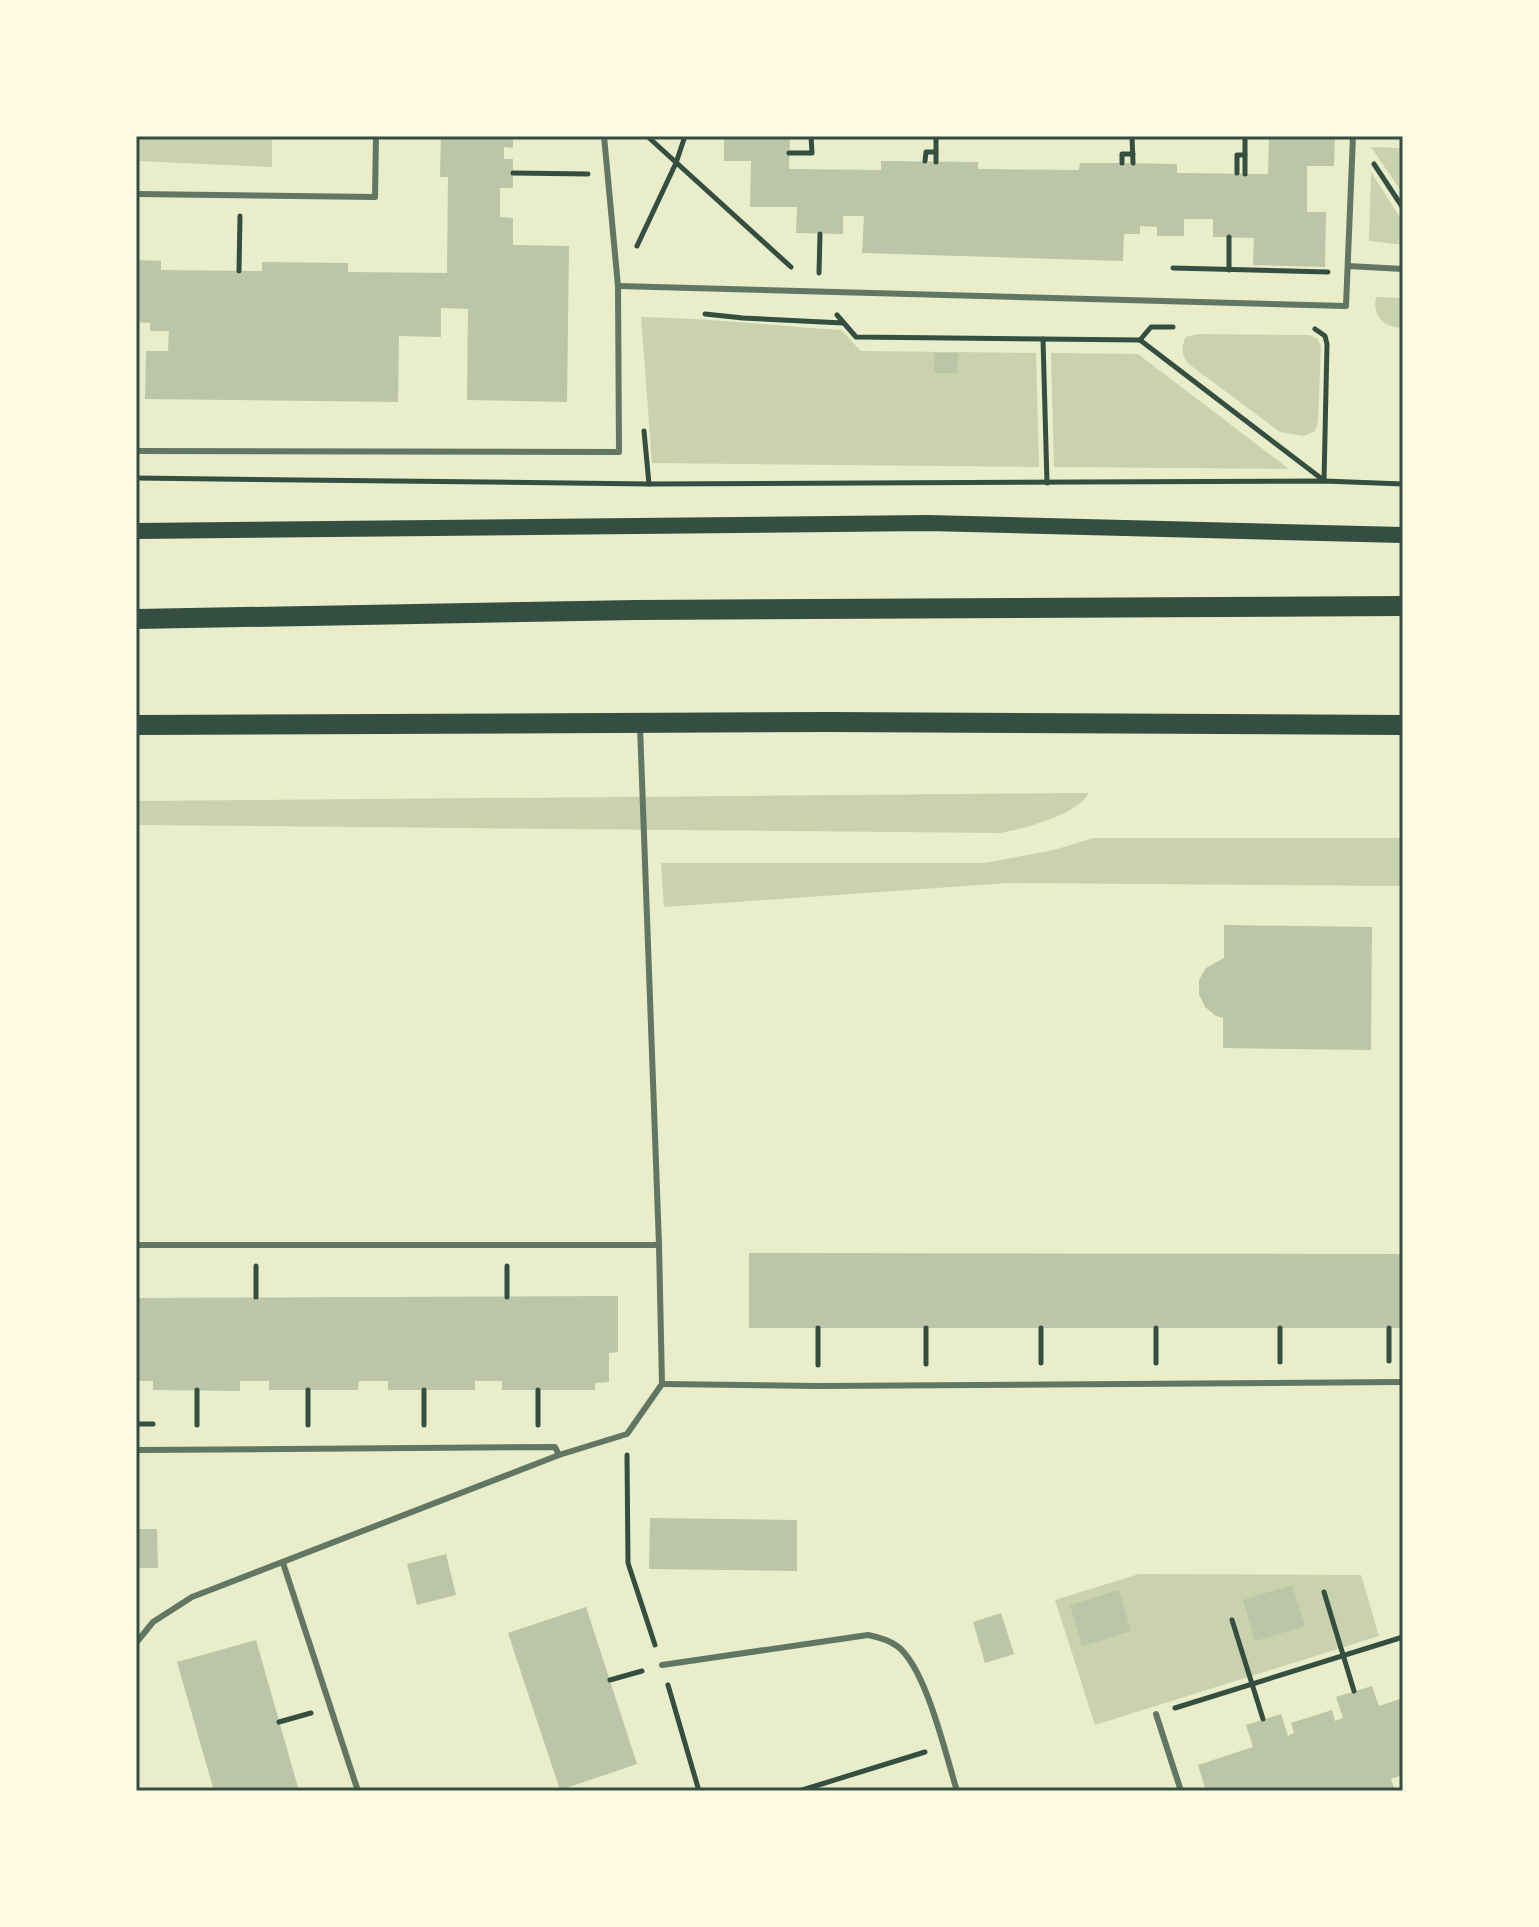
<svg xmlns="http://www.w3.org/2000/svg" width="1539" height="1927" font-family="Merriweather,serif">
	<style>
		.green { fill: #cad2ad }
		.building { fill: #bcc5a7 }
		.lines { fill: none; stroke-linecap: round; stroke-linejoin: round }
		.path { stroke: #344e41; stroke-width: 5 }
		.service { stroke: #617663; stroke-width: 6 }
		.secondary { stroke: #344e41; stroke-width: 16 }
		.primary { stroke: #344e41; stroke-width: 20 }
		.neatline { fill: none; stroke: #344e41; stroke-width: 3 }
	</style>
	<rect width="100%" height="100%" fill="#e9edc9"/>
	<g class="green">
		<polygon points="136,136 272,136 272,167 136,161"/>
		<polygon points="1371,147 1403,148 1403,194"/>
		<polygon points="1371,172 1403,222 1403,245 1369,241"/>
		<path d="M 1376,297 L 1403,298 L 1403,328 C 1384,327 1372,317 1376,297 Z"/>
		<path d="M 641,317 C 708,318 774,326 841,330 L 861,351 L 1036,353 L 1039,467 L 652,463 Z"/>
		<path d="M 1198,334 L 1309,335 L 1317,338 L 1321,346 L 1318,421 L 1315,431 L 1304,436 L 1280,432 L 1190,365 C 1182,357 1180,348 1186,337 Z"/>
		<polygon points="1051,353 1138,354 1289,469 1054,467"/>
		<path d="M 1089,793 C 1075,816 1025,828 1000,833 L 136,825 L 136,801 Z"/>
		<polygon points="1093,838 1403,838 1403,886 1008,883 664,907 661,863 984,863 1054,850"/>
		<polygon points="1139,1574 1361,1575 1379,1636 1095,1725 1055,1600"/>
	</g>
	<g class="building">
		<polygon points="441,136 513,136 513,148 504,147 504,159 513,159 513,188 500,188 500,217 513,218 513,245 569,246 567,402 467,400 468,309 441,308 441,337 399,336 398,402 145,399 146,351 168,351 169,331 150,331 150,323 136,322 136,260 161,261 161,270 262,271 262,262 348,263 348,272 447,273 448,177 440,177"/>
		<polygon points="724,136 790,136 789,169 881,170 881,161 978,162 978,169 1079,170 1080,163 1122,163 1177,164 1177,173 1268,174 1269,136 1335,136 1334,166 1307,166 1307,212 1326,212 1325,267 1253,265 1254,238 1213,237 1213,219 1184,219 1184,236 1157,236 1157,227 1140,226 1140,234 1124,234 1123,261 862,253 864,216 843,216 843,234 796,233 797,207 750,207 751,161 724,161"/>
		<polygon points="934,353 958,353 957,373 934,373"/>
		<polygon points="1224,925 1372,927 1371,1050 1223,1048 1223,1018 1216,1016 1205,1007 1199,994 1199,980 1206,968 1224,958"/>
		<polygon points="749,1253 1403,1254 1403,1328 749,1328"/>
		<polygon points="618,1296 618,1352 609,1353 609,1382 595,1383 595,1390 502,1390 502,1381 475,1381 475,1390 388,1390 388,1381 359,1381 358,1390 269,1390 269,1381 240,1381 240,1391 153,1390 153,1381 136,1381 136,1298"/>
		<polygon points="650,1518 797,1520 797,1571 649,1569"/>
		<polygon points="136,1529 157,1529 158,1568 136,1568"/>
		<polygon points="446,1554 456,1595 417,1605 407,1564"/>
		<polygon points="1292,1585 1305,1626 1255,1641 1243,1600"/>
		<polygon points="1119,1590 1131,1631 1082,1646 1070,1605"/>
		<polygon points="586,1607 637,1764 560,1790 508,1633"/>
		<polygon points="1001,1613 1014,1654 985,1663 973,1622"/>
		<polygon points="256,1640 299,1791 214,1791 177,1662"/>
		<polygon points="1372,1686 1379,1706 1403,1698 1403,1775 1391,1779 1395,1791 1206,1791 1198,1765 1253,1747 1246,1725 1281,1714 1288,1736 1294,1733 1291,1723 1332,1710 1335,1721 1343,1718 1336,1697"/>
	</g>
	<g class="lines">
		<g class="path">
			<polyline points="647,136 791,267"/>
			<polyline points="936,136 936,162"/>
			<polyline points="1132,136 1133,163"/>
			<polyline points="789,153 812,153 811,136"/>
			<polyline points="925,161 926,152 936,152"/>
			<polyline points="1122,163 1122,154 1133,154"/>
			<polyline points="1374,164 1403,208"/>
			<polyline points="513,173 588,174"/>
			<polyline points="1237,173 1237,155 1245,155"/>
			<polyline points="1245,174 1245,136"/>
			<polyline points="637,246 676,163 685,136"/>
			<polyline points="1173,268 1328,272"/>
			<polyline points="1229,270 1229,237"/>
			<polyline points="239,271 240,216"/>
			<polyline points="819,273 820,234"/>
			<polyline points="705,314 743,318 843,323"/>
			<polyline points="837,315 856,337 1140,340 1322,479"/>
			<polyline points="1315,329 1325,336 1327,344 1324,481"/>
			<polyline points="1043,339 1047,483"/>
			<polyline points="1140,340 1151,327 1173,327"/>
			<polyline points="644,431 649,484"/>
			<polyline points="136,478 649,484 1324,481 1403,484"/>
			<polyline points="256,1266 256,1297"/>
			<polyline points="507,1266 507,1297"/>
			<polyline points="926,1328 926,1364"/>
			<polyline points="1156,1328 1156,1363"/>
			<polyline points="1389,1361 1389,1328"/>
			<polyline points="1280,1362 1280,1328"/>
			<polyline points="1041,1363 1041,1328"/>
			<polyline points="818,1365 818,1328"/>
			<polyline points="308,1390 308,1425"/>
			<polyline points="424,1390 424,1425"/>
			<polyline points="538,1390 538,1425"/>
			<polyline points="136,1424 153,1424"/>
			<polyline points="197,1425 197,1390"/>
			<polyline points="627,1455 628,1563 655,1645"/>
			<polyline points="1324,1592 1354,1691"/>
			<polyline points="1232,1620 1263,1719"/>
			<polyline points="610,1680 642,1671"/>
			<polyline points="668,1685 699,1791"/>
			<polyline points="1175,1708 1403,1637"/>
			<polyline points="279,1722 311,1713"/>
			<polyline points="799,1791 925,1752"/>
		</g>
		<g class="service">
			<polyline points="136,194 375,197 376,136"/>
			<polyline points="1348,266 1403,269"/>
			<polyline points="618,286 1346,306 1353,136"/>
			<polyline points="136,451 619,452 618,286 604,136"/>
			<polyline points="136,1245 659,1245"/>
			<polyline points="662,1384 818,1386 1403,1382"/>
			<polyline points="136,1450 555,1447 559,1455"/>
			<polyline points="283,1563 358,1791"/>
			<polyline points="136,1643 153,1622 192,1597 559,1455 627,1434 662,1384 659,1245 640,726"/>
			<path d="M 662,1665 L 868,1635 C 878,1637 889,1640 897,1646 C 926,1667 946,1756 957,1791"/>
			<polyline points="1156,1714 1181,1791"/>
		</g>
		<polyline class="secondary" points="136,531 928,523 1403,535"/>
		<g class="primary">
			<polyline points="136,619 637,610 1403,606"/>
			<polyline points="136,725 828,722 1403,725"/>
		</g>
	</g>
	<rect width="1539" height="1927" fill="none" stroke="#fefae0" stroke-width="276"/>
	<rect x="138" y="138" width="1263" height="1651" class="neatline"/>
</svg>
